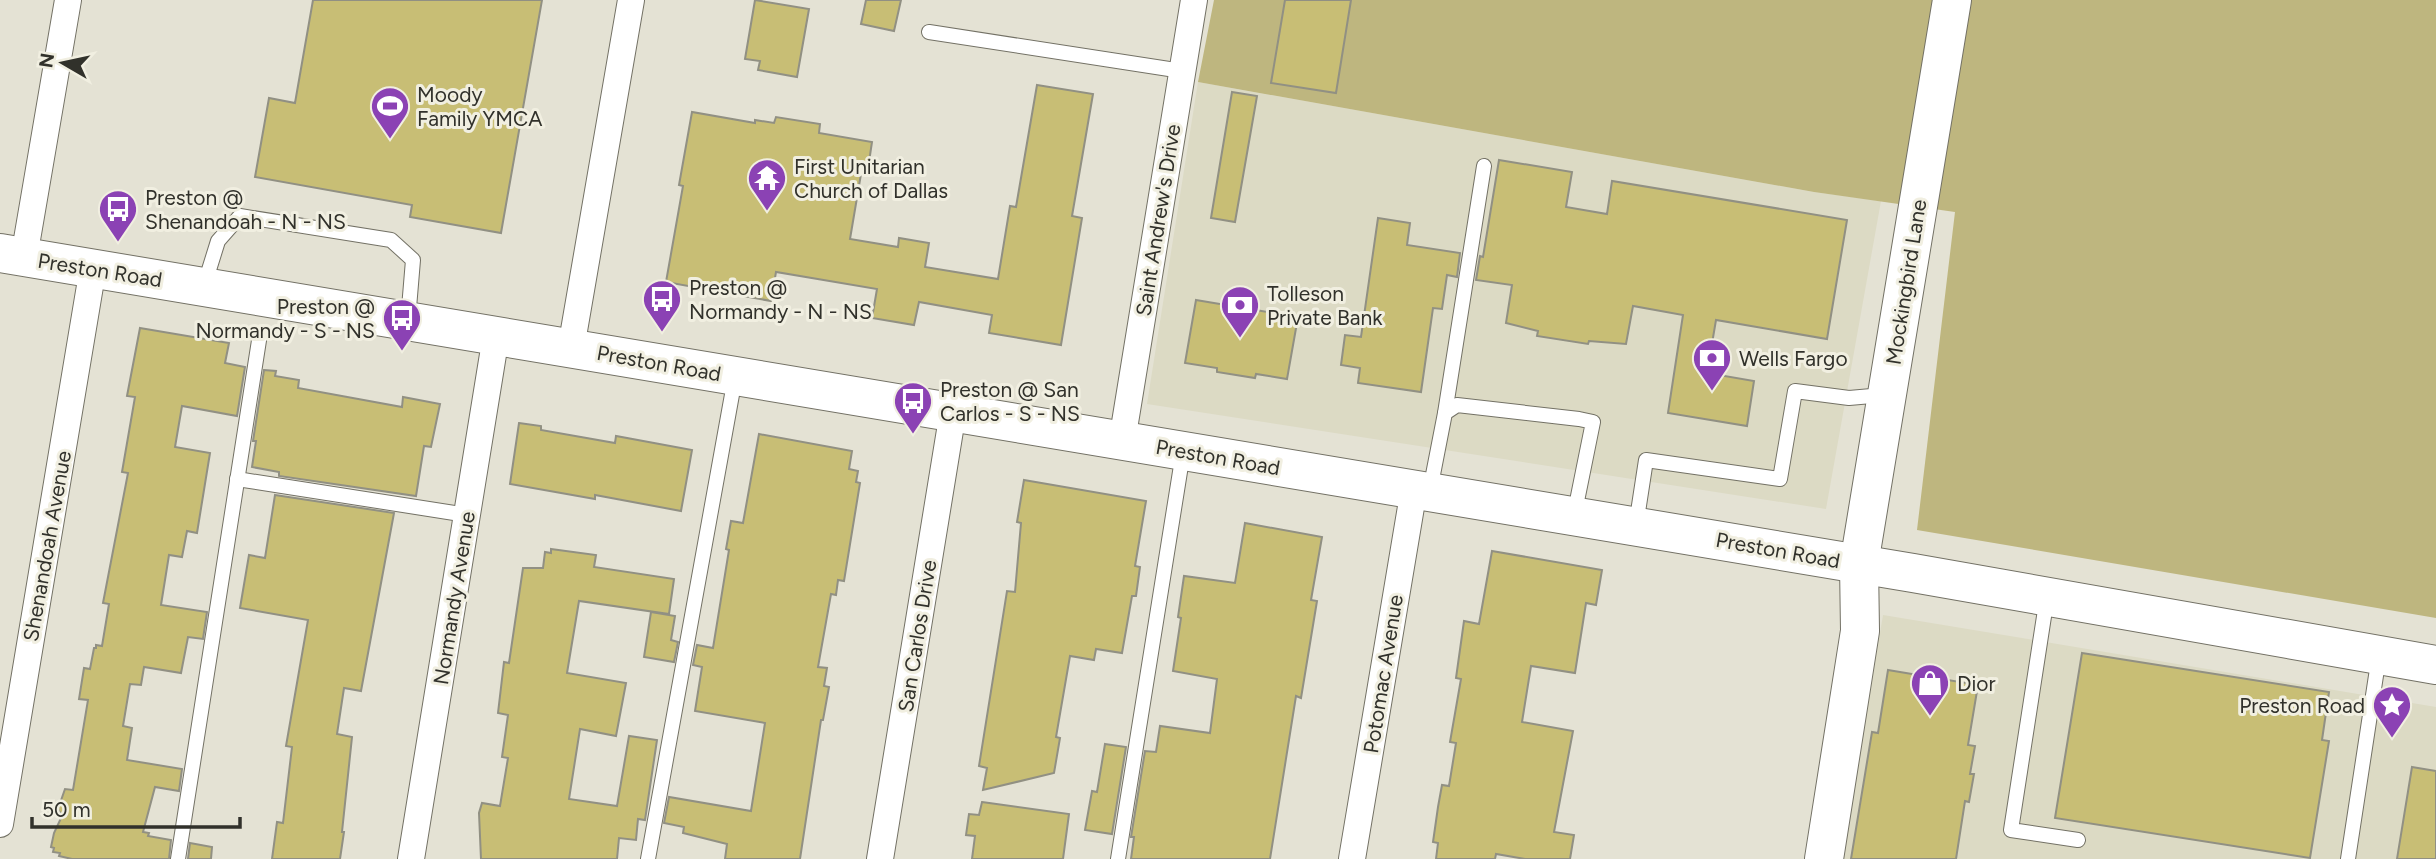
<svg xmlns="http://www.w3.org/2000/svg" width="2436" height="859" font-family="Figtree,sans-serif">
	<style>
		.built { fill: #dcdac4 }
		.green { fill: #beb67f }
		.building { fill: #c8be75; stroke: #919083; stroke-width: 2 }
		.lines { fill: none; stroke-linecap: round; stroke-linejoin: round }
		.lane-casing { stroke: #737165; stroke-width: 16 }
		.street-casing { stroke: #737165; stroke-width: 28 }
		.secondary-casing { stroke: #737165; stroke-width: 40 }
		.lane { stroke: #fff; stroke-width: 14 }
		.street { stroke: #fff; stroke-width: 26 }
		.secondary { stroke: #fff; stroke-width: 38 }
		.labels { text-anchor: middle; dominant-baseline: central; stroke-width: 6; stroke-linejoin: round; paint-order: stroke }
		.poi-label { font-size: 21px; fill: #31312b; stroke: #f1efe1; text-anchor: start }
		.street-label { font-size: 21px; fill: #31312b; stroke: #f1efe1 }
	</style>
	<rect width="100%" height="100%" fill="#e4e2d4"/>
	<g class="built">
		<polygon points="1198,82 1814,192 1881,201 1826,509 1147,404"/>
		<polygon points="1883,615 2436,707 2436,859 1842,859"/>
	</g>
	<polygon class="green" points="1214,0 2436,0 2436,618 1917,530 1955,212 1814,192 1198,82"/>
	<g class="building">
		<polygon points="313,0 542,0 501,233 410,217 412,205 255,177 269,98 295,103"/>
		<polygon points="755,0 809,9 797,77 758,70 760,61 745,59"/>
		<polygon points="866,0 901,0 894,31 861,24"/>
		<polygon points="1285,0 1351,0 1336,93 1271,83"/>
		<polygon points="1037,85 1093,94 1072,216 1082,218 1061,345 989,333 992,315 919,302 914,325 872,318 877,289 776,272 771,301 666,282 683,186 679,185 692,112 755,123 755,120 774,123 776,117 820,124 819,133 872,142 867,175 861,174 850,239 898,247 899,238 929,243 925,267 998,279 1010,206 1016,207"/>
		<polygon points="1232,92 1257,96 1235,222 1211,218"/>
		<polygon points="1499,160 1572,172 1566,207 1607,214 1612,181 1847,220 1827,339 1716,320 1707,373 1754,381 1747,426 1668,413 1683,315 1633,306 1626,344 1589,341 1588,344 1537,336 1538,331 1506,323 1512,285 1476,280 1480,256 1483,257"/>
		<polygon points="1378,218 1410,223 1407,245 1460,253 1457,277 1447,275 1442,309 1433,308 1421,392 1358,383 1360,368 1341,365 1345,335 1361,337"/>
		<polygon points="1196,300 1298,317 1287,379 1256,374 1255,378 1217,372 1217,368 1185,363"/>
		<polygon points="140,328 229,343 225,363 245,367 237,416 182,406 175,447 210,453 197,533 187,531 182,557 169,555 161,605 207,612 203,639 188,637 181,673 144,667 141,685 130,684 123,726 132,728 127,760 182,769 179,791 155,787 143,832 149,833 148,836 171,840 169,859 72,859 59,856 60,853 53,852 54,848 51,847 54,833 62,816 58,809 65,789 73,790 88,700 79,699 84,668 90,669 94,648 96,648 96,645 102,646 109,604 103,603 128,473 122,472 135,397 127,396"/>
		<polygon points="264,370 276,371 275,376 299,380 298,388 402,407 403,397 440,404 431,447 424,446 416,496 279,476 279,472 252,467 256,441 253,441"/>
		<polygon points="519,423 541,426 541,430 615,443 616,436 692,450 681,511 595,495 595,499 510,484"/>
		<polygon points="759,434 852,451 849,469 858,471 856,482 860,483 844,581 838,580 836,595 831,594 818,667 827,668 824,686 829,687 823,720 821,720 800,859 725,859 727,844 683,833 684,827 664,823 669,797 751,811 765,723 695,711 702,667 693,665 697,645 713,648 729,550 726,549 731,521 743,523"/>
		<polygon points="1024,480 1146,501 1135,566 1140,567 1136,596 1132,596 1122,653 1096,649 1094,660 1070,656 1056,737 1060,738 1054,773 983,790 987,768 979,766 1007,591 1015,592 1021,523 1017,522"/>
		<polygon points="275,495 394,513 361,691 344,688 337,734 352,737 342,832 344,832 340,859 272,859 277,822 283,823 292,747 286,746 308,620 240,608 249,555 265,558"/>
		<polygon points="1245,523 1322,537 1311,600 1317,601 1303,686 1301,698 1296,696 1270,859 1131,859 1134,837 1131,837 1145,751 1156,752 1160,726 1210,733 1217,679 1173,671 1181,618 1178,617 1184,576 1235,583"/>
		<polygon points="551,549 596,555 594,567 674,579 669,614 579,601 567,673 626,683 616,736 580,729 569,799 617,806 629,736 657,740 645,820 638,819 636,840 619,838 617,859 481,859 479,813 482,803 500,806 508,758 502,757 508,715 498,713 504,662 509,663 523,568 543,568 545,552 551,553"/>
		<polygon points="1492,551 1602,570 1596,605 1586,603 1575,673 1531,666 1522,722 1573,731 1554,832 1574,835 1570,859 1525,859 1496,854 1495,859 1436,859 1438,843 1433,842 1438,807 1442,785 1449,786 1456,743 1450,742 1461,679 1456,678 1464,621 1479,624"/>
		<polygon points="651,612 675,616 671,640 678,642 674,662 644,657"/>
		<polygon points="2082,653 2329,692 2322,740 2329,741 2310,858 2055,818"/>
		<polygon points="1888,670 1978,685 1968,745 1975,746 1970,774 1974,774 1969,802 1965,801 1956,859 1851,859 1872,732 1878,733"/>
		<polygon points="1105,744 1126,747 1112,834 1085,830 1092,791 1097,792"/>
		<polygon points="2412,767 2436,771 2436,859 2397,859"/>
		<polygon points="982,802 1069,814 1063,859 972,859 975,836 966,835 969,814 979,815"/>
		<polygon points="190,843 212,847 211,859 188,859"/>
	</g>
	<g class="lines">
		<g class="lane-casing">
			<g id="lane">
				<polyline points="929,32 1182,71"/>
				<polyline points="204,286 218,241 240,216 391,240 413,260 408,320"/>
				<polyline points="1445,413 1484,166"/>
				<polyline points="237,479 467,515"/>
				<polyline points="1430,490 1445,413 1457,405 1579,419 1593,422 1574,516"/>
				<polyline points="1636,525 1646,460 1780,479 1795,391 1849,398 1883,395"/>
				<polyline points="2047,597 2011,830 2078,840"/>
				<polyline points="178,859 260,334"/>
				<polyline points="648,859 735,378"/>
				<polyline points="1118,859 1183,453"/>
				<polyline points="2348,859 2379,656"/>
			</g>
		</g>
		<g class="street-casing">
			<g id="street">
				<polyline points="24,257 68,0"/>
				<polyline points="571,348 631,0"/>
				<polyline points="1122,441 1194,0"/>
				<polyline points="0,824 93,268"/>
				<polyline points="411,859 496,336"/>
				<polyline points="880,859 953,412"/>
				<polyline points="1352,859 1414,489"/>
			</g>
		</g>
		<g class="secondary-casing">
			<g id="secondary">
				<polyline points="0,253 1913,573 2436,665"/>
				<polyline points="1824,859 1860,631 1859,564 1952,0"/>
			</g>
		</g>
		<use href="#lane" class="lane"/>
		<use href="#street" class="street"/>
		<use href="#secondary" class="secondary"/>
	</g>
	<defs>
		<g id="stadium-pin" transform="scale(2.0125)"><path d="M0 17L-7.5 6A9.5 9.5 0 1 1 7.5 6Z" fill="#8b42b4" stroke="#f1efe1"/><path d="M0-5a6.5 5 0 1 0 0 10a6.5 5 0 1 0 0-10ZM-3.5-1.8h7v3.6h-7Z" fill="#fff"/></g>
		<g id="temple-pin" transform="scale(2.0125)"><path d="M0 17L-7.5 6A9.5 9.5 0 1 1 7.5 6Z" fill="#8b42b4" stroke="#f1efe1"/><path d="M0-6L5-2H3V0L6.5 2.5H4V6H1.5V3h-3V6H-4V2.5H-6.5L-3 0V-2H-5Z" fill="#fff"/></g>
		<g id="bus-pin" transform="scale(2.0125)"><path d="M0 17L-7.5 6A9.5 9.5 0 1 1 7.5 6Z" fill="#8b42b4" stroke="#f1efe1"/><path d="M-5-6H5V4H4V6H2V4H-2V6H-4V4H-5ZM-3.5-4V0h7V-4ZM-3.5 1.2v1.5H-2V1.2ZM2 1.2v1.5H3.5V1.2Z" fill="#fff"/></g>
		<g id="bank-pin" transform="scale(2.0125)"><path d="M0 17L-7.5 6A9.5 9.5 0 1 1 7.5 6Z" fill="#8b42b4" stroke="#f1efe1"/><path d="M-6-4H6V4H-6ZM0-2.3a2.3 2.3 0 1 0 0 4.6a2.3 2.3 0 1 0 0-4.6Z" fill="#fff"/></g>
		<g id="shop-pin" transform="scale(2.0125)"><path d="M0 17L-7.5 6A9.5 9.5 0 1 1 7.5 6Z" fill="#8b42b4" stroke="#f1efe1"/><path d="M-5-2.5h2.3a2.7 3.5 0 0 1 5.4 0H5L5.5 6h-11ZM-1.5-2.5h3a1.5 2.3 0 0 0-3 0Z" fill="#fff"/></g>
		<g id="sight-pin" transform="scale(2.0125)"><path d="M0 17L-7.5 6A9.5 9.5 0 1 1 7.5 6Z" fill="#8b42b4" stroke="#f1efe1"/><path d="M0-6L1.8-2.2L6-1.7L2.9 1.2L3.7 5.4L0 3.3L-3.7 5.4L-2.9 1.2L-6-1.7L-1.8-2.2Z" fill="#fff"/></g>
	</defs>
	<g fill-rule="evenodd">
		<use href="#stadium-pin" x="390" y="106"/>
		<use href="#temple-pin" x="767" y="178"/>
		<use href="#bus-pin" x="118" y="209"/>
		<use href="#bus-pin" x="662" y="299"/>
		<use href="#bank-pin" x="1240" y="305"/>
		<use href="#bus-pin" x="402" y="318"/>
		<use href="#bank-pin" x="1712" y="358"/>
		<use href="#bus-pin" x="913" y="401"/>
		<use href="#shop-pin" x="1930" y="683"/>
		<use href="#sight-pin" x="2392" y="705"/>
	</g>
	<g class="labels">
		<g class="poi-label">
			<text x="417" y="94">Moody<tspan x="417" dy="24">Family YMCA</tspan></text>
			<text x="794" y="166">First Unitarian<tspan x="794" dy="24">Church of Dallas</tspan></text>
			<text x="145" y="197">Preston @<tspan x="145" dy="24">Shenandoah - N - NS</tspan></text>
			<text x="689" y="287">Preston @<tspan x="689" dy="24">Normandy - N - NS</tspan></text>
			<text x="1267" y="293">Tolleson<tspan x="1267" dy="24">Private Bank</tspan></text>
			<text x="375" y="306" text-anchor="end">Preston @<tspan x="375" dy="24">Normandy - S - NS</tspan></text>
			<text x="1739" y="358">Wells Fargo</text>
			<text x="940" y="389">Preston @ San<tspan x="940" dy="24">Carlos - S - NS</tspan></text>
			<text x="1957" y="683">Dior</text>
			<text x="2365" y="705" text-anchor="end">Preston Road</text>
		</g>
		<g class="street-label">
			<text transform="translate(1158 220) rotate(-81)">Saint Andrew's Drive</text>
			<text transform="translate(100 270) rotate(9)">Preston Road</text>
			<text transform="translate(1906 282) rotate(-81)">Mockingbird Lane</text>
			<text transform="translate(659 363) rotate(10)">Preston Road</text>
			<text transform="translate(1218 457) rotate(10)">Preston Road</text>
			<text transform="translate(47 546) rotate(-80)">Shenandoah Avenue</text>
			<text transform="translate(1778 550) rotate(10)">Preston Road</text>
			<text transform="translate(454 598) rotate(-81)">Normandy Avenue</text>
			<text transform="translate(917 636) rotate(-81)">San Carlos Drive</text>
			<text transform="translate(1383 674) rotate(-81)">Potomac Avenue</text>
		</g>
	</g>
	<g transform="translate(63 63) rotate(279)" stroke="#f1efe1" stroke-width="5" paint-order="stroke">
	<path d="M0-5L12 26L0 18L-12 26Z" fill="#31312b"/>
	<text y="-10" font-size="19" font-weight="bold" text-anchor="middle" fill="#31312b">N</text>
	</g>
	<path d="M32 817v10h208v-10" fill="none" stroke="#31312b" stroke-width="3.5"/>
	<text x="42" y="817" font-size="21" fill="#31312b" stroke="#f1efe1" stroke-width="5" paint-order="stroke">50 m</text>
</svg>
